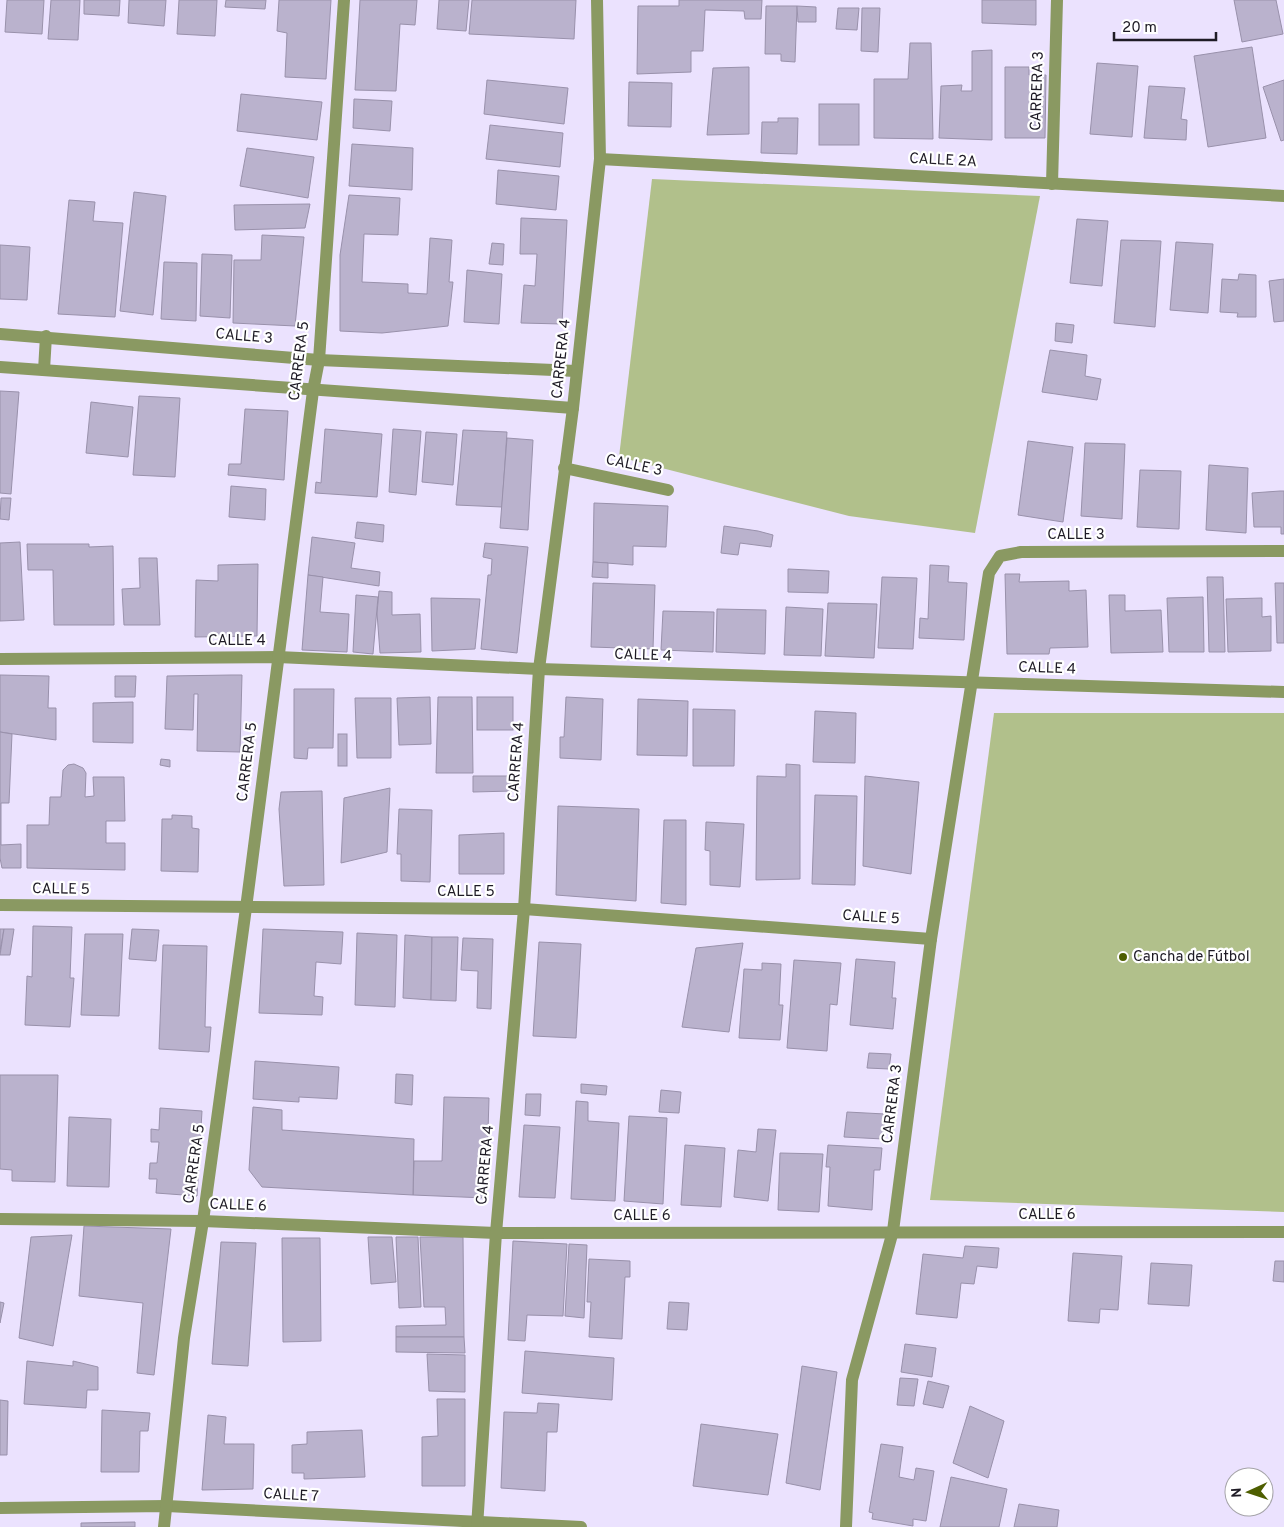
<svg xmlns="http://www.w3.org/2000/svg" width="1284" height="1527" font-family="Overpass,sans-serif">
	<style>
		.green { fill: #b1c08b }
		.building { fill: #bab2cd; stroke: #9991ab }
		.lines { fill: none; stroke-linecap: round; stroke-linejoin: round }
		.minor { stroke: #8a9962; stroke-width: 12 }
		.poi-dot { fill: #4e5e00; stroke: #fff; stroke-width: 2 }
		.labels { text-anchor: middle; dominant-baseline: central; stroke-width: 4.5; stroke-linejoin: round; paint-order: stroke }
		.street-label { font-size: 15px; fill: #1e1b25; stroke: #fff }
		.poi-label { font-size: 15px; fill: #1e1b25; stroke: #fff; text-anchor: start }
	</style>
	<rect width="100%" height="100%" fill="#ebe2fe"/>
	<g class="green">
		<polygon points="652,179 1040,196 975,533 849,516 619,457"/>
		<polygon points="994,713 1284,713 1284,1212 930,1200"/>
	</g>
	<g class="building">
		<polygon points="7,0 44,0 42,34 5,32"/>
		<polygon points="51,0 80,0 78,40 48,39"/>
		<polygon points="84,0 120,0 119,16 84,14"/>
		<polygon points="129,0 166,0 164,26 128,23"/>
		<polygon points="179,0 217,0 215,36 177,34"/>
		<polygon points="226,0 266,0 265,9 225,7"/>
		<polygon points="279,0 331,0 326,79 285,77 287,33 277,31"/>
		<polygon points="360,0 417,0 415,25 400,24 396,91 355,90"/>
		<polygon points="439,0 469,0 466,31 437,29"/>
		<polygon points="472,0 576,0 574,39 469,34"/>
		<polygon points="679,0 762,0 761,19 745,19 744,11 705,10 703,51 691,51 691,72 637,74 638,6 679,6"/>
		<polygon points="982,0 1036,0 1036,25 982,23"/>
		<polygon points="1234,0 1276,0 1283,34 1242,42"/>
		<polygon points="766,6 797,6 795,62 781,61 781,54 765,54"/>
		<polygon points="797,6 816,7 816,22 798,22"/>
		<polygon points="838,8 859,8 857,30 836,29"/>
		<polygon points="862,8 880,8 878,52 861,51"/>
		<polygon points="910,43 931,43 933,139 874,138 874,79 908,79"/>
		<polygon points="1252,47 1266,138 1208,147 1194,56"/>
		<polygon points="992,50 992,140 939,138 941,86 962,85 961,91 972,91 972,51"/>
		<polygon points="1097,63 1138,66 1132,137 1090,134"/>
		<polygon points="749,67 749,134 707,135 713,68"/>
		<polygon points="1005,67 1029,67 1029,75 1046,75 1045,138 1005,138"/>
		<polygon points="487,80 568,88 564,124 484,114"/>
		<polygon points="1284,80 1284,140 1281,141 1263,87"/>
		<polygon points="629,82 672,83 671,127 628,126"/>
		<polygon points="1149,86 1185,88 1181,119 1187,120 1186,140 1144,138"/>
		<polygon points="241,94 322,102 317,140 237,131"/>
		<polygon points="354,99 392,101 390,131 353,128"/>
		<rect x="819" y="104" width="40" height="41"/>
		<polygon points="778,118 798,118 797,154 761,153 762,122 778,122"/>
		<polygon points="490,125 563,133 560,167 486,159"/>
		<polygon points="352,144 413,148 412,190 349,186"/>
		<polygon points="247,148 314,157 308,198 240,186"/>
		<polygon points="498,170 559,176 556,210 496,204"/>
		<polygon points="134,192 166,196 153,315 120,311"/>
		<polygon points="349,195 400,198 398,235 364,234 362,282 408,284 408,293 427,294 430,238 452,240 449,282 453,282 448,326 382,333 340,331 340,255"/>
		<polygon points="69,200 95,202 93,221 123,223 115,317 58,314"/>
		<polygon points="310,204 305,228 235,230 234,205"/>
		<polygon points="521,218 567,220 562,324 521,323 524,285 535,286 537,254 520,254"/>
		<polygon points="1077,219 1108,221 1102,286 1070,283"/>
		<polygon points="262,235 304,237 295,326 233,323 234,260 261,260"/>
		<polygon points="1121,240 1161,241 1155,327 1114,323"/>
		<polygon points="1176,242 1213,244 1208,313 1170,310"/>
		<polygon points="492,243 504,244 503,265 489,264"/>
		<polygon points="0,245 30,247 27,300 0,299"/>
		<polygon points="202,254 232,255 230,318 200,316"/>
		<polygon points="164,262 197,263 196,321 161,319"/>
		<polygon points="467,270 502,274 499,324 464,322"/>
		<polygon points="1239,274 1256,275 1256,317 1237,317 1238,313 1220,312 1222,279 1238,280"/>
		<polygon points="1284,279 1284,321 1274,322 1269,281"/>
		<polygon points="1056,323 1074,325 1072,343 1055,341"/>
		<polygon points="1050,350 1087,355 1085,376 1101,379 1097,400 1042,392"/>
		<polygon points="0,391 19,392 11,494 0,493"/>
		<polygon points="139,396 180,398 175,477 133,475"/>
		<polygon points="91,402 133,407 128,457 86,453"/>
		<polygon points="245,409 288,411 284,480 228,475 229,464 241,464"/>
		<polygon points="325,429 382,434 377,497 315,493 316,482 321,483"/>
		<polygon points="393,429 421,431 416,495 389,492"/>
		<polygon points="463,430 507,432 502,507 456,505"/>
		<polygon points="426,432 457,434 453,485 422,482"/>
		<polygon points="507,438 533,440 528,530 500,528"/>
		<polygon points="1028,441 1073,447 1063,522 1018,515"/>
		<polygon points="1085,443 1125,444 1122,519 1081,516"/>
		<polygon points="1209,465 1248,468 1246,533 1206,530"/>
		<polygon points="1140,470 1181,471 1179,529 1137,527"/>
		<polygon points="231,486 266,489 265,520 229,517"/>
		<polygon points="1280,491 1284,491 1284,534 1281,534 1281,527 1254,527 1252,493"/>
		<polygon points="1,498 11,498 9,520 0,519"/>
		<polygon points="594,503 668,506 666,547 633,546 633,565 593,562"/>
		<polygon points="357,522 384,525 383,542 355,538"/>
		<polygon points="724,526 758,531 773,535 771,547 740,543 738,555 721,553"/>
		<polygon points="312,537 355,543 351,568 380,572 379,586 308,575"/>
		<polygon points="20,542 24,620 0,621 0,543"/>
		<polygon points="485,543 528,547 517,653 481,649 488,575 491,575 492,559 483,557"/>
		<polygon points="27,544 89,544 89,547 113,546 114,625 54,625 53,570 28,570"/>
		<polygon points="139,558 157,558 160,625 124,625 122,589 140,588"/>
		<polygon points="593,562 608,563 608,578 592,577"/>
		<polygon points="258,564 257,636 195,637 196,580 218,581 218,565"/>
		<polygon points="930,565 949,566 948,582 967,583 964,640 919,638 920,618 928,619"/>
		<polygon points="788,569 829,571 828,593 788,592"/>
		<polygon points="1005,574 1020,574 1019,582 1069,581 1069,591 1086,590 1088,647 1050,648 1049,654 1007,654"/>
		<polygon points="308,575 323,577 320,612 349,614 347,652 302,650"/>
		<polygon points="882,577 917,578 913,649 878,648"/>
		<polygon points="1207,577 1223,577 1225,652 1209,652"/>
		<polygon points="593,583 655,585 653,649 591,647"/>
		<polygon points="1275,583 1284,583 1284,643 1277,643"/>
		<polygon points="379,591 392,592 392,615 420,614 421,652 380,653 377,613"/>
		<polygon points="356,595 378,597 373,654 353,652"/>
		<polygon points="1109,595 1125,595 1125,611 1161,610 1163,652 1111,653"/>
		<polygon points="1203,597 1204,652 1169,652 1167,598"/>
		<polygon points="431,598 480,599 475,649 432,651"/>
		<polygon points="1262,598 1262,617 1271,616 1271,651 1228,652 1226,599"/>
		<polygon points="828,603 877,604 874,658 825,656"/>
		<polygon points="786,607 823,609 821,656 784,655"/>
		<polygon points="717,609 766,610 765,654 716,652"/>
		<polygon points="663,611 714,612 713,652 661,650"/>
		<polygon points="0,675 49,676 48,708 56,708 56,740 0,732"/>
		<polygon points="231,675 242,675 240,752 197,751 198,694 194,694 193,730 165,729 167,676"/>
		<polygon points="115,676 136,676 135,697 115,697"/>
		<polygon points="294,689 334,689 333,748 308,748 307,759 294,758"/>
		<polygon points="430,697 431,744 399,745 397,698"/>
		<polygon points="438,697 472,697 473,773 436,773"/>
		<rect x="477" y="697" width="36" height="33"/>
		<polygon points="566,697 603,699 601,760 560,758 560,737 564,737"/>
		<polygon points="355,698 391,698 391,758 357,758"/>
		<polygon points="638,699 688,701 687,756 637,755"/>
		<polygon points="133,702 133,743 93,742 93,703"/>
		<polygon points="693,709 735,710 734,766 693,766"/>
		<polygon points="815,711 856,713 855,763 813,762"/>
		<polygon points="0,732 12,734 9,803 1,803 1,845 21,844 21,868 2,868 0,858"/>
		<rect x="338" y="734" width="9" height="32"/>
		<polygon points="161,759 170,760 170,767 160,765"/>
		<polygon points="74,764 83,768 86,773 85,797 94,796 93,777 124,777 125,821 106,821 106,843 125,843 125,870 27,868 27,825 49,825 50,797 61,797 63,770 68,765"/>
		<polygon points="786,764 800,765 800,879 756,880 757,776 786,777"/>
		<polygon points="473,776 513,776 513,791 473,792"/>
		<polygon points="865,776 919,782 911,874 863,866"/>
		<polygon points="390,788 387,852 341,863 344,798"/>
		<polygon points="322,791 324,885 284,886 279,809 281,792"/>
		<polygon points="815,795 857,796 855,885 812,884"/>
		<polygon points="558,806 639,809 636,901 556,895"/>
		<polygon points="399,809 432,810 430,882 401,881 401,854 397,854"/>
		<polygon points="172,815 192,816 192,828 199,829 198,872 161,871 162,819 172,819"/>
		<polygon points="664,820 686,820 686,905 661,903"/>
		<polygon points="706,822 744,824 740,887 710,885 710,851 705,850"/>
		<polygon points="504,833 504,874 459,874 459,835"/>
		<polygon points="33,926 72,927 70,978 74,978 70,1027 25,1025 27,976 32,977"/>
		<polygon points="0,929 4,929 0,951"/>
		<polygon points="4,929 14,929 10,955 0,955"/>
		<polygon points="132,929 159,930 156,961 129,959"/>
		<polygon points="263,929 343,932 341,964 316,962 314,996 323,997 322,1015 259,1013"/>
		<polygon points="357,933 397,935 395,1007 355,1005"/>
		<polygon points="85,934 123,934 119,1016 81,1015"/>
		<polygon points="405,935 432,937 431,1000 403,998"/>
		<polygon points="432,937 458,937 456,1001 431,1000"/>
		<polygon points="463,938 493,939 491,1009 477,1008 478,971 461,970"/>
		<polygon points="539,942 581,944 576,1038 533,1036"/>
		<polygon points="743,943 729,1032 682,1027 696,948"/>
		<polygon points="163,945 207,946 205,1027 211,1027 209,1052 159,1049"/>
		<polygon points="856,959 895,962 892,998 896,998 893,1029 850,1025"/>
		<polygon points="794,960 841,963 837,1005 830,1004 827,1051 787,1048"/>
		<polygon points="762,963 781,964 779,1005 783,1005 780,1040 739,1038 744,969 762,970"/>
		<polygon points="869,1053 891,1054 889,1069 867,1068"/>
		<polygon points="255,1061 339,1067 337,1099 299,1097 299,1102 253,1099"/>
		<polygon points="396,1074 413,1075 412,1105 395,1103"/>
		<polygon points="0,1075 58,1075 55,1182 12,1181 12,1170 0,1169"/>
		<polygon points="581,1084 607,1086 606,1095 581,1093"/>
		<polygon points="661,1090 681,1092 679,1113 659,1112"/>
		<polygon points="526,1094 541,1094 540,1116 525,1115"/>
		<polygon points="444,1097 489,1098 486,1198 413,1195 414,1161 442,1161"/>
		<polygon points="576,1101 588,1102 588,1121 619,1123 615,1201 571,1199"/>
		<polygon points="253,1107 282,1110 282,1130 414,1139 413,1195 262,1187 249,1170"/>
		<polygon points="160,1108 202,1111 197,1196 156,1193 157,1179 149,1179 150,1163 157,1163 159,1142 151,1142 151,1129 159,1130"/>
		<polygon points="847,1112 885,1114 883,1139 844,1137"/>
		<polygon points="629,1116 667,1118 663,1204 624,1201"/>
		<polygon points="69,1117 111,1119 109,1187 67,1186"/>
		<polygon points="524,1125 560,1127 555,1198 519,1197"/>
		<polygon points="758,1129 776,1130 768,1201 734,1197 738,1150 756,1152"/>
		<polygon points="685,1145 725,1148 721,1207 681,1205"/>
		<polygon points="828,1145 882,1148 880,1170 874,1170 872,1210 828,1206 830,1167 826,1167"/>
		<polygon points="780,1153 823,1154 819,1212 778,1210"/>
		<polygon points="84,1226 171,1229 154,1375 137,1373 143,1303 79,1296"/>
		<polygon points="72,1235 53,1346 19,1338 31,1237"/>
		<polygon points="368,1237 392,1237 396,1282 371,1284"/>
		<polygon points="396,1237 418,1237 421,1307 399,1308"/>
		<polygon points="420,1237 463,1237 464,1337 396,1337 396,1326 446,1325 445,1307 424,1307"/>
		<polygon points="282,1238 320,1238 321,1341 283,1342"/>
		<polygon points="513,1241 567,1244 563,1316 527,1315 525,1341 508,1340"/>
		<polygon points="221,1242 256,1243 248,1366 212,1364"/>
		<polygon points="569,1244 587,1245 584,1318 565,1316"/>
		<polygon points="965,1246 999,1248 997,1268 977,1266 974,1284 961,1283 957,1318 916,1314 923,1254 963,1258"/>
		<polygon points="1073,1253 1122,1256 1118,1310 1100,1309 1099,1323 1068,1321"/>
		<polygon points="589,1259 630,1261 630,1277 625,1277 622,1339 589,1337 591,1302 587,1302"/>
		<polygon points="1275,1261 1284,1261 1284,1282 1273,1281"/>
		<polygon points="1151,1263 1192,1265 1189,1306 1148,1304"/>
		<polygon points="0,1302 4,1303 0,1323"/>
		<polygon points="669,1302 689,1303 687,1330 667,1329"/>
		<polygon points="396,1337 464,1337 465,1353 396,1352"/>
		<polygon points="905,1344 936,1348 932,1377 901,1372"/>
		<polygon points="525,1351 614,1358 612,1400 522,1393"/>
		<polygon points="427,1354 465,1355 465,1392 429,1391"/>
		<polygon points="27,1361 73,1366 73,1361 98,1367 98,1390 87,1390 86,1408 24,1404"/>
		<polygon points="802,1366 837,1372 820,1490 786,1483"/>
		<polygon points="900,1378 918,1379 914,1406 897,1405"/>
		<polygon points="928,1381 949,1386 943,1408 923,1404"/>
		<polygon points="437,1399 465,1399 465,1486 422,1486 422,1437 438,1436"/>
		<polygon points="0,1400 8,1401 7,1455 0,1455"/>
		<polygon points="538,1403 559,1404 557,1432 547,1432 545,1491 501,1488 504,1412 537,1413"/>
		<polygon points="970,1406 1004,1421 988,1478 953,1463"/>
		<polygon points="102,1410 150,1413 148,1431 140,1431 139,1472 101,1472"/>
		<polygon points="208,1415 226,1417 224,1444 254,1444 253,1489 202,1490"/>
		<polygon points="701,1424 778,1434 768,1495 693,1486"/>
		<polygon points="362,1430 365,1477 304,1479 304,1473 292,1473 292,1445 307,1444 307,1432"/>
		<polygon points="881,1444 903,1447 899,1477 914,1480 916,1468 934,1471 926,1521 913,1519 913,1526 872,1519 873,1513 869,1512"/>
		<polygon points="951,1477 1007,1489 999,1527 940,1527"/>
		<polygon points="1019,1504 1059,1510 1057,1527 1014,1527"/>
		<polygon points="135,1522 135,1527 81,1527 81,1523"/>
	</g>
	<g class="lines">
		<g class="minor">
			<polyline points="600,159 1284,196"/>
			<polyline points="1052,184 1057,0"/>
			<polyline points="0,334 319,360 576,371"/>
			<polyline points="0,367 573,408"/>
			<polyline points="44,370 46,336"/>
			<polyline points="564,468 668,490"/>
			<polyline points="0,659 278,657 539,669 1284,692"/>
			<polyline points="0,905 524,909 931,939"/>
			<polyline points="0,1219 203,1221 496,1233 1284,1232"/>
			<polyline points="0,1508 167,1506 581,1527"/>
			<polyline points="164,1527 184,1338 203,1221 246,908 313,391 319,360 344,0"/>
			<polyline points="477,1527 496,1233 524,909 539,669 573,408 600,159 597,0"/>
			<polyline points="846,1527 852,1380 893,1231 931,939 989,573 1000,556 1021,552 1284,551"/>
		</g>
	</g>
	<circle class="poi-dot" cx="1123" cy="957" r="5"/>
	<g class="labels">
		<g class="street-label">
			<text transform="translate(1038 91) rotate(-88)">CARRERA 3</text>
			<text transform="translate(943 161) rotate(3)">CALLE 2A</text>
			<text transform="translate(244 337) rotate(5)">CALLE 3</text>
			<text transform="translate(562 359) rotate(-84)">CARRERA 4</text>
			<text transform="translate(300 361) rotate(-83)">CARRERA 5</text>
			<text transform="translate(634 466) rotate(12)">CALLE 3</text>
			<text x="1076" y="535">CALLE 3</text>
			<text x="237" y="641">CALLE 4</text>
			<text transform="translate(643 656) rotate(2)">CALLE 4</text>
			<text transform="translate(1047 669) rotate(2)">CALLE 4</text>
			<text transform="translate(248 762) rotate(-83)">CARRERA 5</text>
			<text transform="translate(517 762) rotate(-86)">CARRERA 4</text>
			<text transform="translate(61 890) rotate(1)">CALLE 5</text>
			<text x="466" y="892">CALLE 5</text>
			<text transform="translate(871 918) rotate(4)">CALLE 5</text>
			<text transform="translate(893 1104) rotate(-83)">CARRERA 3</text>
			<text transform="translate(195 1164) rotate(-82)">CARRERA 5</text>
			<text transform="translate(486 1165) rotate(-85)">CARRERA 4</text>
			<text transform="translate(238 1206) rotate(2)">CALLE 6</text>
			<text x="1047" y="1215">CALLE 6</text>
			<text x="642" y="1216">CALLE 6</text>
			<text transform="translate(291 1496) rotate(3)">CALLE 7</text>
		</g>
		<g class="poi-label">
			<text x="1133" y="957">Cancha de Fútbol</text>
		</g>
	</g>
	<g transform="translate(1249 1492) rotate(267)"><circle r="24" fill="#ffffff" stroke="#a5a4a8"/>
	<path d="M0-4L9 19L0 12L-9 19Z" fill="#4e5e00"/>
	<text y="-8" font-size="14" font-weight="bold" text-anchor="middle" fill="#1e1b25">N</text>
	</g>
	<path d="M1114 32v8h102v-8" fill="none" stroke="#1e1b25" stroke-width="2.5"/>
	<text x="1122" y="32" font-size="15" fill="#1e1b25" stroke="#ffffff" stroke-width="4" paint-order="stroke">20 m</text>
</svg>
